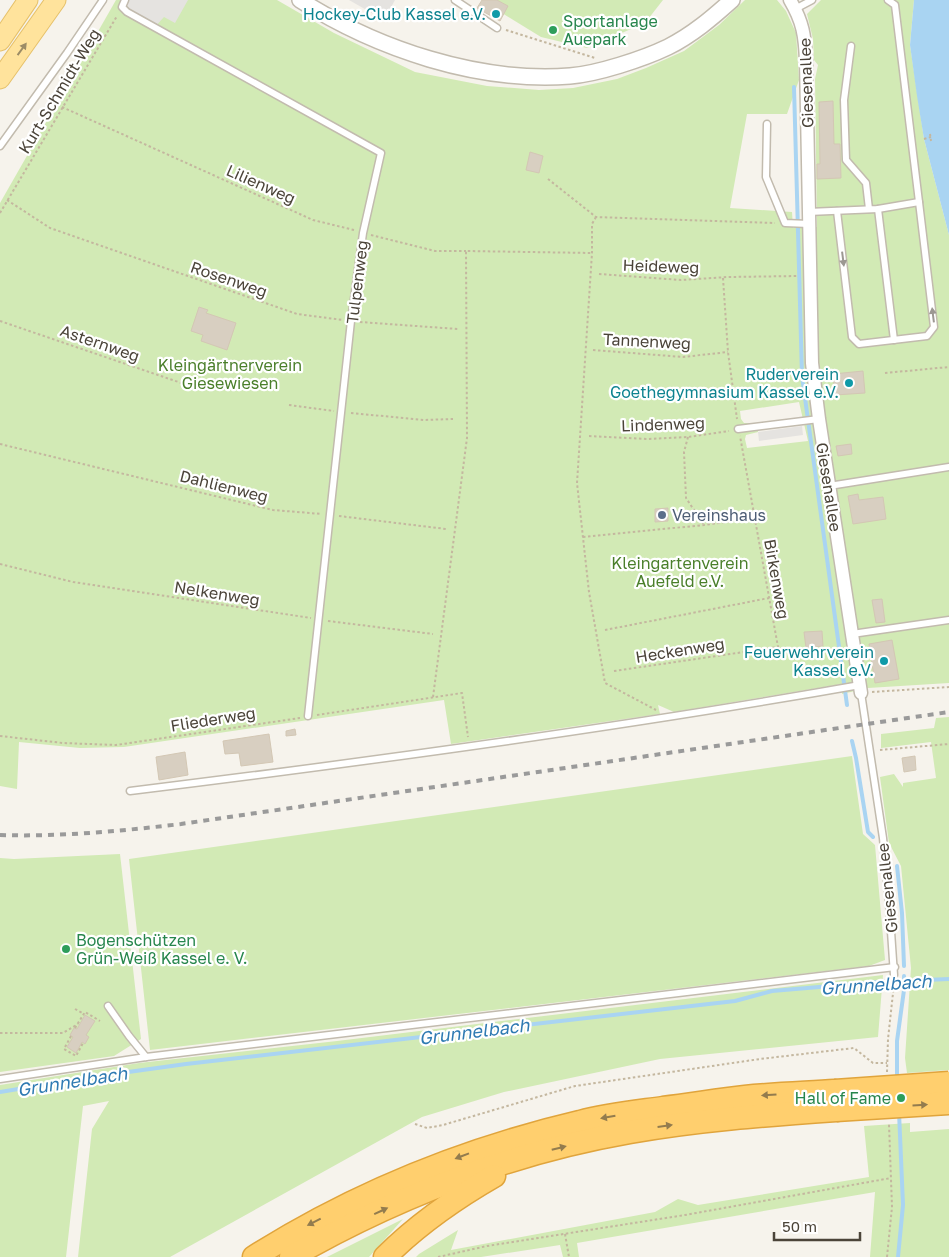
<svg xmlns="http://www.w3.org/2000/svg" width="949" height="1257" font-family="'Golos Text',sans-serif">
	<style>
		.green { fill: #d2eab5; fill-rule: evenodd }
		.parking { fill: #e5e3e0 }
		.water { fill: #a9d4f2 }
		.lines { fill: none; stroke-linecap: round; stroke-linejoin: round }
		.stream { stroke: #a9d4f2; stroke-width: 4 }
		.building { fill: #d8cfc1; stroke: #d3c7b4 }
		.service-casing { stroke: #c2bbae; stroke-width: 9 }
		.minor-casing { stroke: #c2bbae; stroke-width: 15 }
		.tertiary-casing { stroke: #c2bbae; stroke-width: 18 }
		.primary-casing { stroke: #e6c16a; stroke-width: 21 }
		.motorway-casing { stroke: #e0a43c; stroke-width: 25 }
		.path { stroke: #c4b79f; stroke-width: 2; stroke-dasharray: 2.5 2.5; stroke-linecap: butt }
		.service { stroke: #fff; stroke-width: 6 }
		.minor { stroke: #fff; stroke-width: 12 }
		.tertiary { stroke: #fff; stroke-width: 15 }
		.primary { stroke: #ffe39c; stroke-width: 19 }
		.motorway { stroke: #ffcf6e; stroke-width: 22 }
		.rail { stroke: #9a9a9a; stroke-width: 4; stroke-dasharray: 6 6; stroke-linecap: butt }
		.motorway-bridge-casing { stroke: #e0a43c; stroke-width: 25; stroke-linecap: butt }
		.motorway-bridge { stroke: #ffcf6e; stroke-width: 22 }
		.oneway { fill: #9c8c66 }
		.oneway2 { fill: #9c9892 }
		.oneway3 { fill: #937c4e }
		.culture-dot { fill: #0f9aa8; stroke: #fff; stroke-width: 2 }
		.leisure-dot { fill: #2e9e5b; stroke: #fff; stroke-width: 2 }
		.service-dot { fill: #5c6f8a; stroke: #fff; stroke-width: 2 }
		.labels { text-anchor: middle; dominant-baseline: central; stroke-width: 4.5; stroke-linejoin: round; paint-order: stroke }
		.culture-label { font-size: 16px; fill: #0d838f; stroke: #fff; text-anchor: end }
		.leisure-label { font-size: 16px; fill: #27864d; stroke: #fff; text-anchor: start }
		.street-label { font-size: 16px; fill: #4b4439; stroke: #fff }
		.park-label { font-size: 16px; fill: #4a7f2a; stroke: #fff }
		.service-label { font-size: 16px; fill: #4e5e75; stroke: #fff; text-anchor: start }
		.water-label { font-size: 18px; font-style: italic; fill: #2e7ab2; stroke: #fff }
	</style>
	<rect width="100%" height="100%" fill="#f6f3ec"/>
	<g class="green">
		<path d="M 116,0 L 277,0 L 334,33 L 415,72 L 487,86 L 539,90 L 573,88 L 617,79 L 646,68 L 684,51 L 719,25 L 745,0 L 777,0 L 786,11 L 796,33 L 799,80 L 787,114 L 747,114 L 730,208 L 792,212 L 793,228 L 817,227 L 815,79 L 818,65 L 814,60 L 813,39 L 807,14 L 821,0 L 914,0 L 910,45 L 924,139 L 949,235 L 949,683 L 868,688 L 842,694 L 842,684 L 674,712 L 658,705 L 660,714 L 451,744 L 444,700 L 124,747 L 80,748 L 19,742 L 17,789 L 0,786 L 0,203 ZM 799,402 L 808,441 L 747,448 L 745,439 L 746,435 L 758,432 L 757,423 L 744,423 L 741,419 L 740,411 Z"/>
		<polygon points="481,0 663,0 645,23 587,48 541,37"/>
		<polygon points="949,717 949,1070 907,1073 905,1058 911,968 901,866 889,843 880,777 894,774 903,787 903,783 936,778 931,742 881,748 881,734 934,728 936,718"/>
		<polygon points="852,756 863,834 875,845 885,960 869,966 150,1050 129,859"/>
		<polygon points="120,854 141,1039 114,1056 0,1072 0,858 14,859"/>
		<polygon points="883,975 878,1037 660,1059 504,1092 422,1117 170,1257 78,1257 92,1129 109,1101 83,1106 66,1257 0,1257 0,1085 139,1063 337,1041"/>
		<polygon points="910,1123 910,1132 949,1129 949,1257 870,1257 875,1192 577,1243 579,1257 563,1257 560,1245 481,1257 416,1257 419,1254 458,1230 451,1250 655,1212 678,1199 698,1205 869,1177 864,1126"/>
		<polygon points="403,1219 369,1257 327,1257"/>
	</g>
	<g class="parking">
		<polygon points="125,0 188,0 175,23 164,17 154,28 127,12 124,2"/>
		<polygon points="349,0 395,0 384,20"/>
		<polygon points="802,426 803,435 759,441 758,432"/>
	</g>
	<polygon class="water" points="914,0 949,0 949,235 924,139 917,96 910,45"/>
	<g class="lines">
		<g class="stream">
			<polyline points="794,87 802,376 847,705"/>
			<polyline points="852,741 856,758 868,832 873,837"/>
			<polyline points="897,866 902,913 904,966"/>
			<polyline points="897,1080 897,1041 904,990 904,976"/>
			<polyline points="0,1092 85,1078 186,1064 735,1001 772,991 878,982 949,979"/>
			<polyline points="898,1257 903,1205 899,1112"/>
		</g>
	</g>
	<g class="building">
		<polygon points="482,0 497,0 508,6 500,21 477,8"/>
		<polygon points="833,101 834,144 840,144 841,178 817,179 817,164 820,164 819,102"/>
		<polygon points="530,152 543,156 539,173 526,170"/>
		<polygon points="199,307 208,310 206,313 236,323 227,350 201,341 203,335 191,331"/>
		<polygon points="863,371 865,393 835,395 833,374"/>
		<polygon points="851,444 852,454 838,456 836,446"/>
		<polygon points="858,494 859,500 883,497 886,519 853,524 848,496"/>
		<polygon points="668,508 668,521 655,522 655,509"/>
		<polygon points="882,599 885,622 876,623 872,600"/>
		<polygon points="822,631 823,646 806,648 804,632"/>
		<polygon points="892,640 899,679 875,683 869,644"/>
		<polygon points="295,729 296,735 286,736 286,731"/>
		<polygon points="269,734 273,762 241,766 239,753 225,754 223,741"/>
		<polygon points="185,752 188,775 159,780 156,757"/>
		<polygon points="915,756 916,770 904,772 902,758"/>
		<polygon points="85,1015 95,1021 86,1035 89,1037 85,1044 82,1042 76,1053 67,1047 73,1037 70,1035 74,1028 77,1029"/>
	</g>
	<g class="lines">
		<g class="service-casing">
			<g id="service">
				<polyline points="125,0 122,7 127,12 381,153 363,233 351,321 308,716"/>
				<polyline points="455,0 497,28"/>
				<polyline points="795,9 812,0"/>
				<polyline points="851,46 844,100 846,160 866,183 869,209"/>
				<polyline points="767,124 766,177 785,223 809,224"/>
				<polyline points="0,146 67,53 103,0"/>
				<polyline points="878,209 894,340"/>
				<polyline points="837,211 852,337 859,344 927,336 934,327 919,202"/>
				<polyline points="808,212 878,209 919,202 895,5 888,0"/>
				<polyline points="738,429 819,419"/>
				<polyline points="829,486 949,467"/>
				<polyline points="852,634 949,620"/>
				<polyline points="861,693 883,838 889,902 894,975"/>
				<path d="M 130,791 C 374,761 618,728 860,685"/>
				<polyline points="108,1006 129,1036 146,1057"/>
				<polyline points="0,1079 146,1057 895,967"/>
			</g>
		</g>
		<g class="minor-casing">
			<path id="minor" d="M 790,0 C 803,22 805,36 806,61 L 812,363 L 819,419 L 861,693"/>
		</g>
		<g class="tertiary-casing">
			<path id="tertiary" d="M 300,0 C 377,49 478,83 570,76 C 597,74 643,59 668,47 C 692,35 712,18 732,0"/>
		</g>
		<g class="primary-casing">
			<g id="primary">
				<polyline points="0,41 28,0"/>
				<polyline points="0,79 56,0"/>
			</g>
		</g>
		<g class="motorway-casing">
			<g id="motorway">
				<path d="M 254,1257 C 354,1194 465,1149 580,1122 C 607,1115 635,1112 663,1108 C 690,1105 717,1100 745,1097 C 775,1094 805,1093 835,1091"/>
				<path d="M 291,1257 C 396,1197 510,1153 630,1132 C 698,1120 767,1115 836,1110"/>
				<path d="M 385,1257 C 418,1224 454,1199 494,1176"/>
			</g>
		</g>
		<g class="path">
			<polyline points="506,30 595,58"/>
			<polyline points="62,107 313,220 354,230"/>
			<polyline points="930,134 931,141"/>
			<polyline points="924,139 931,137"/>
			<polyline points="548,179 596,217 775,223"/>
			<polyline points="7,200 50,228 297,314 343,320"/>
			<polyline points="0,213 117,16"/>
			<polyline points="596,217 592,224 592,253 577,483 589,592 605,683 656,710"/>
			<polyline points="371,235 435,251 466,251"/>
			<polyline points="599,274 681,280 728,277 798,276"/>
			<polyline points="723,278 728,352 737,419"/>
			<polyline points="0,321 193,387"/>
			<polyline points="360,322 458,329"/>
			<polyline points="593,350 683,357 728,352"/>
			<polyline points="885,373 949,367"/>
			<polyline points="289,405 334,411"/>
			<polyline points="351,413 424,420 453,419"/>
			<polyline points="589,436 647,439 688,437 729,431"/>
			<polyline points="688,437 684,452 686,498 704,525"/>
			<polyline points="0,444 273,510 322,514"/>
			<polyline points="339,516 446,529"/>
			<polyline points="583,537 704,525 755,518"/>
			<polyline points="0,564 73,582 311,618"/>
			<polyline points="328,621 433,634"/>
			<polyline points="605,630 769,598"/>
			<polyline points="614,671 778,647 740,436"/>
			<polyline points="872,692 949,687"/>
			<polyline points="433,697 467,438 466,251 592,253"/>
			<polyline points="317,715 462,693 468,737"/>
			<polyline points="0,736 63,743 116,745 300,718"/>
			<polyline points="880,750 949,744"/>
			<polyline points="75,1009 84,1014"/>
			<polyline points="75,1028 85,1012 100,1021"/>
			<polyline points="0,1033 63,1033 78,1024"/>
			<polyline points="71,1036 64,1049 76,1056 83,1043"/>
			<polyline points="887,1072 888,1039 894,984"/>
			<polyline points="415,1124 427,1128 443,1125 575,1086 760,1059 854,1048 873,1063 887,1063"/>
			<polyline points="565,1234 569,1257"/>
			<polyline points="438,1257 487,1246 685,1215 891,1178"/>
			<polyline points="887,1257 892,1207 889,1124"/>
		</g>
		<use href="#service" class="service"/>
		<use href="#minor" class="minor"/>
		<use href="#tertiary" class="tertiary"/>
		<use href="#primary" class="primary"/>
		<use href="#motorway" class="motorway"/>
		<path class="rail" d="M 0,835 C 61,837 121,831 181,824 L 949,712"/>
		<g class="motorway-bridge-casing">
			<g id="motorway-bridge">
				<polyline points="835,1091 949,1083"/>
				<polyline points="836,1110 949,1103"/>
			</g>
		</g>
		<use href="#motorway-bridge" class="motorway-bridge"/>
	</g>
	<defs><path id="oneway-solid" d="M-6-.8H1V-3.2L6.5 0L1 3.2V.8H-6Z" transform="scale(1.25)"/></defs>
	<use class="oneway" href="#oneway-solid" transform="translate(22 49) rotate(-54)"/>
	<g class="oneway2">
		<use href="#oneway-solid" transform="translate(843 259) rotate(83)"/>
		<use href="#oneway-solid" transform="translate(933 315) rotate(-97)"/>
	</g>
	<g class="oneway3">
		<use href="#oneway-solid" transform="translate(769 1095) rotate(176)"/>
		<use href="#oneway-solid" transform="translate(920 1105) rotate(-3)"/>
		<use href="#oneway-solid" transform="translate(608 1117) rotate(170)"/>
		<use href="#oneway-solid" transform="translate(665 1126) rotate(-8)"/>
		<use href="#oneway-solid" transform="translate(559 1148) rotate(-14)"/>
		<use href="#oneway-solid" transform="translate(462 1156) rotate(159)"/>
		<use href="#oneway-solid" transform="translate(381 1211) rotate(-25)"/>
		<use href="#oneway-solid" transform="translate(314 1222) rotate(153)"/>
	</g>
	<g class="culture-dot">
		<circle cx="496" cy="14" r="5"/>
		<circle cx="849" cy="383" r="5"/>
		<circle cx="884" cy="661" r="5"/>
	</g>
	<g class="leisure-dot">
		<circle cx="553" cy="30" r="5"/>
		<circle cx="66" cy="949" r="5"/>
		<circle cx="901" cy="1098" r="5"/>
	</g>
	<circle class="service-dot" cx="662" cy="515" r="5"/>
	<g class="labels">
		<g class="culture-label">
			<text x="486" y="14">Hockey-Club Kassel e.V.</text>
			<text x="839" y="374">Ruderverein<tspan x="839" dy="18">Goethegymnasium Kassel e.V.</tspan></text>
			<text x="874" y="652">Feuerwehrverein<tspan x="874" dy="18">Kassel e.V.</tspan></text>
		</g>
		<g class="leisure-label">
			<text x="563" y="21">Sportanlage<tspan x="563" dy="18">Auepark</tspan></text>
			<text x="76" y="940">Bogenschützen<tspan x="76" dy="18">Grün-Weiß Kassel e. V.</tspan></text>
			<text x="891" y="1098" text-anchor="end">Hall of Fame</text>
		</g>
		<g class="street-label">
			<text transform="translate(806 83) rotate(-92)">Giesenallee</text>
			<text transform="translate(59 91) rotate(-59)">Kurt-Schmidt-Weg</text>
			<text transform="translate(261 184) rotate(24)">Lilienweg</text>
			<text transform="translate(661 266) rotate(2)">Heideweg</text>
			<text transform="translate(229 279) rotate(19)">Rosenweg</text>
			<text transform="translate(357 282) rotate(-83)">Tulpenweg</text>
			<text transform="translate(647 341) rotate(3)">Tannenweg</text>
			<text transform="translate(100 343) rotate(19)">Asternweg</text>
			<text transform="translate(663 424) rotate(-2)">Lindenweg</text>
			<text transform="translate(224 486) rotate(14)">Dahlienweg</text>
			<text transform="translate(829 487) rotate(81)">Giesenallee</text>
			<text transform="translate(777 579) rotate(80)">Birkenweg</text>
			<text transform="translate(217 593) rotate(9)">Nelkenweg</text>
			<text transform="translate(680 650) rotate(-9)">Heckenweg</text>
			<text transform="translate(213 719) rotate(-9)">Fliederweg</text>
			<text transform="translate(887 888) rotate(-96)">Giesenallee</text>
		</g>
		<g class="park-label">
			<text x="230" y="365">Kleingärtnerverein<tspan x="230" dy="18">Giesewiesen</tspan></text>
			<text x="680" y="563">Kleingartenverein<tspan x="680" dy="18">Auefeld e.V.</tspan></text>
		</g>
		<g class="service-label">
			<text x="672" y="515">Vereinshaus</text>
		</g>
		<g class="water-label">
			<text transform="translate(876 984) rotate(-4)">Grunnelbach</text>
			<text transform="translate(474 1031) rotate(-7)">Grunnelbach</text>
			<text transform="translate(72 1081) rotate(-9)">Grunnelbach</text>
		</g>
	</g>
	<path d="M774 1232v8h86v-8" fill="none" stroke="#4b4439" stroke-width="2.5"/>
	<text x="782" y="1232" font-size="15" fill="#4b4439" stroke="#ffffff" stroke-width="4" paint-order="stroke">50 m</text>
</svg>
